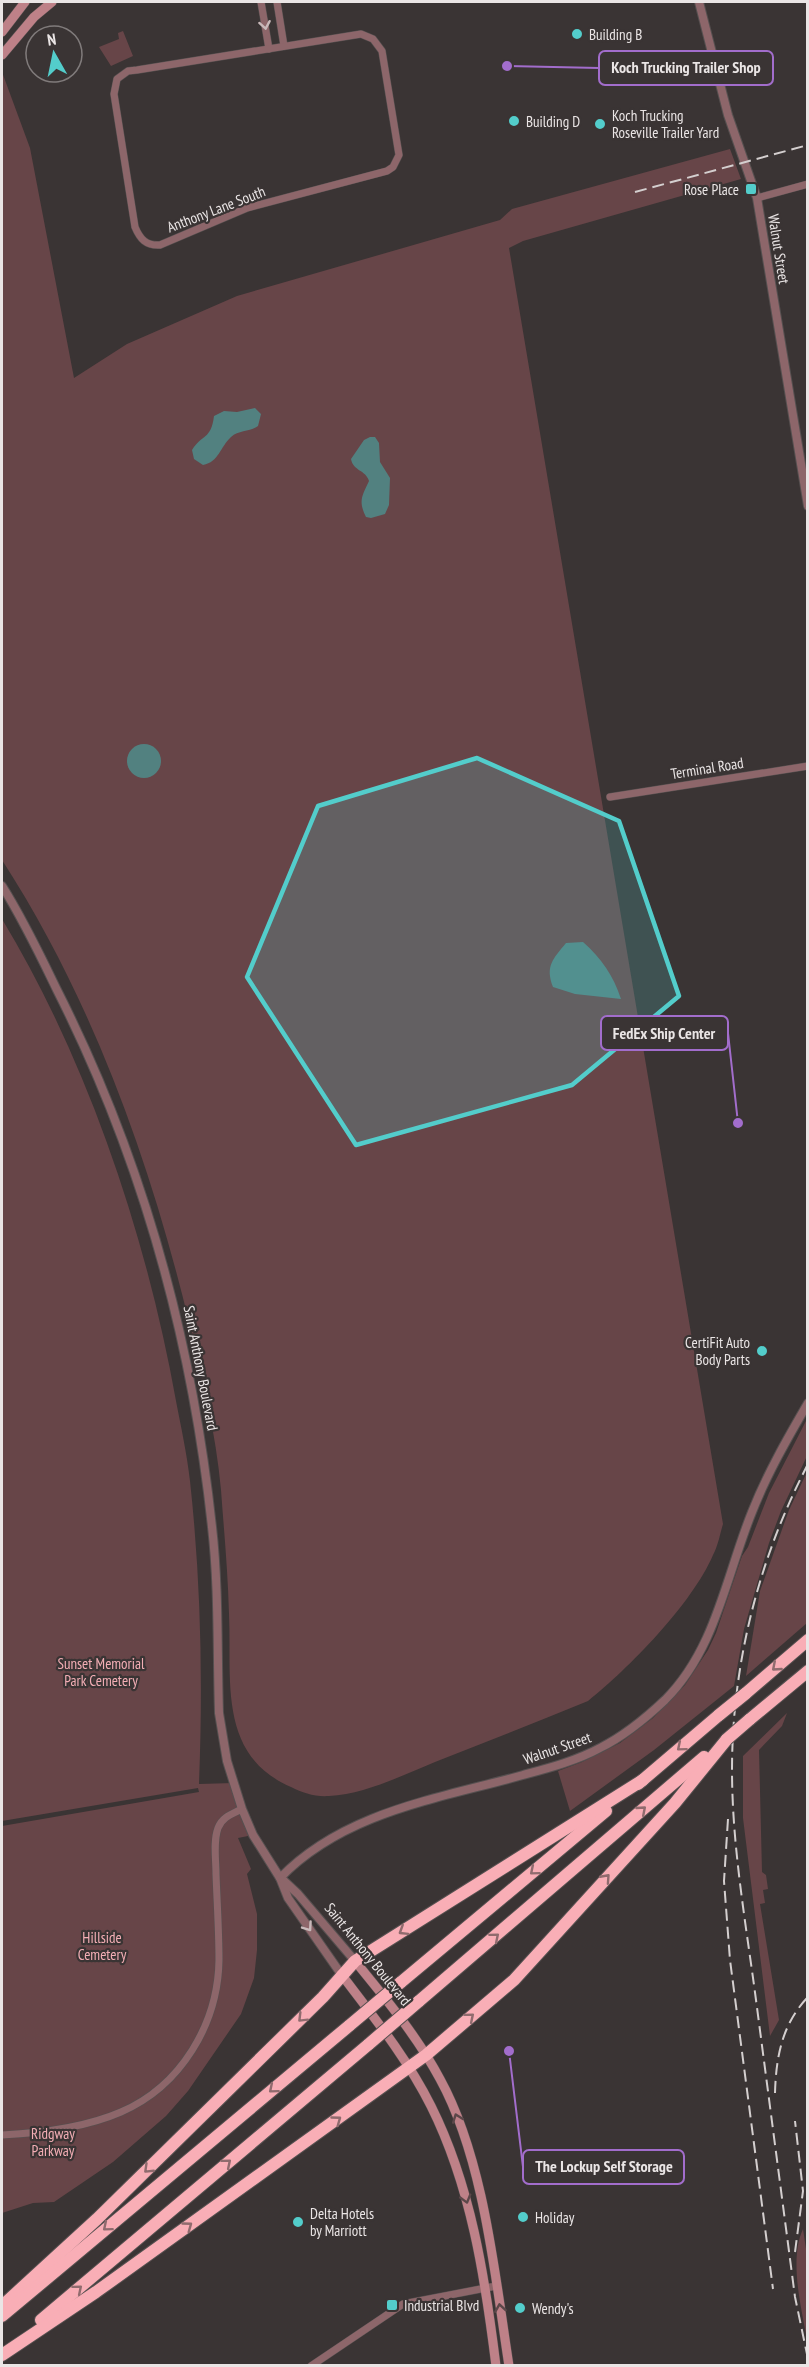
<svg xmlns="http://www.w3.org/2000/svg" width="809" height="2367" font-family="'PT Sans Narrow',sans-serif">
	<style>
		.green { fill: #674548 }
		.water { fill: #528180 }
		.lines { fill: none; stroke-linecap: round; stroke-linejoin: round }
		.minor-casing { stroke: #565050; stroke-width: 8 }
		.tertiary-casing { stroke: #565050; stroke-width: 10 }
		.secondary-casing { stroke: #565050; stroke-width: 10 }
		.motorway-casing { stroke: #565050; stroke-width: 14 }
		.minor { stroke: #8d666a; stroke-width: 7 }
		.tertiary { stroke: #8d666a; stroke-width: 8 }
		.secondary { stroke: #be8188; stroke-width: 9 }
		.motorway { stroke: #f9aeb6; stroke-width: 12 }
		.rail { stroke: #d4cfcf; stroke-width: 2; stroke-dasharray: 12 6; stroke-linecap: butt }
		.motorway-bridge-casing { stroke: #565050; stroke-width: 14; stroke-linecap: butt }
		.motorway-bridge { stroke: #f9aeb6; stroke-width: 12 }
		.oneway { stroke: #c9b9ba }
		.oneway2 { stroke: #906b6e }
		.oneway3 { stroke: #5b4749 }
		.marked { fill: #53cdcb; fill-opacity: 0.2; stroke: #53cdcb; stroke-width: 4.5; stroke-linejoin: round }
		.poi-dot { fill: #53cdcb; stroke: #3a3434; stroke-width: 2 }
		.labels { text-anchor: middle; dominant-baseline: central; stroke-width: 4.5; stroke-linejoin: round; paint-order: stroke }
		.poi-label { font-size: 15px; fill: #eae5e5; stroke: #3a3434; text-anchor: start }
		.street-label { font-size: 15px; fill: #eae5e5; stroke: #3a3434 }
		.park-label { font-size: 15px; fill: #f3aeb5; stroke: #3a3434 }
		.leader { fill: none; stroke: #a26dcc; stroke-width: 2 }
		.callout-dot { fill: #a26dcc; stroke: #3a3434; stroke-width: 2 }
		.callout { fill: #3a3434; stroke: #a26dcc; stroke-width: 2 }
		.callout-label { font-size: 16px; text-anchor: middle; font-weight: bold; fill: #eae5e5 }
	</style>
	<rect width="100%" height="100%" fill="#3a3434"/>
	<g class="green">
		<polygon points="123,31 133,56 111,66 99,47 119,39 118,33"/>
		<path d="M 2,72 L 30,148 L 74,378 L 127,344 L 237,296 L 500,220 L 512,209 L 730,149 L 741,179 L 523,241 L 509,248 L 723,1524 C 720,1534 718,1546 713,1555 C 692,1604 629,1668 588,1701 C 537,1722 486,1742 435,1762 C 401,1776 365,1794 329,1796 C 315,1797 303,1793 291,1787 C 217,1755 232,1679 229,1614 C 228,1573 224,1531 221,1490 C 216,1433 202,1377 189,1322 C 150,1161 92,999 2,860 Z"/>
		<path d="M 2,919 C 88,1061 147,1238 176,1401 C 181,1427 187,1454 190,1481 C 201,1582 203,1682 199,1784 L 234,1783 L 253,1835 L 238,1838 L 251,1869 L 247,1874 L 257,1914 L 257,1950 L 254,1978 L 241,2014 L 188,2091 L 166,2116 L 113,2162 L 54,2202 L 33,2203 L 2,2213 L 2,1826 L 199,1792 L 198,1788 L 2,1821 Z"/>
		<polygon points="807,1419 807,1456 781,1511 769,1543 744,1629 734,1686 654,1750 570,1811 558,1771 582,1762 620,1743 653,1718 685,1685 708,1650 716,1633 742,1556 748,1547 769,1493"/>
		<polygon points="807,1472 807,1623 746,1676 760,1591 789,1510"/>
		<polygon points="787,1713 782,1726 759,1750 762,1872 766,1875 768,1889 763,1890 765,1903 760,1904 779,2020 770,2036 743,1818 743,1756"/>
		<path d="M 803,2229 L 808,2262 L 807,2339 C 801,2307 789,2259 803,2229 Z"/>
	</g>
	<g class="water">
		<path d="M 255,408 L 261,414 L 258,426 C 250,432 239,430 231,437 C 220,447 219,462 203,465 L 194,459 L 192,450 C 202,434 211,440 214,416 L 224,411 L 237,412 Z"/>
		<path d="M 370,437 L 375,437 L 379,443 L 380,462 L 390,478 L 389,505 L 385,514 L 371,518 L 366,517 C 358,501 362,496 369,481 C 366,470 353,471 351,459 L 364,440 Z"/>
		<circle cx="144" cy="761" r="17"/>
		<path d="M 583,942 C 602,959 613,975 621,999 L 575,994 L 553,987 C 545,966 553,959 566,943 Z"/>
	</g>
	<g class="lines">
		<g class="minor-casing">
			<g id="minor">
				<polyline points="261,2 269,49"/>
				<polyline points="277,2 284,46"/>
				<path d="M 361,34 L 373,39 L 382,51 L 399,155 L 393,167 L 387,171 L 247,208 L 160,245 C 146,246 140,239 135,227 L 114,94 L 117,79 L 128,71 L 137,70 Z"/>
				<polyline points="757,198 808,184"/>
				<polyline points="610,797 808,766"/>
				<path d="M 2,2135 C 42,2133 84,2128 121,2112 C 181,2086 218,2024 219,1960 C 219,1931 217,1902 216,1874 C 216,1859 213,1842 218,1828 C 222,1817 232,1814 242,1809"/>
				<polyline points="311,2366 403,2304 496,2286"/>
			</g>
		</g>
		<g class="tertiary-casing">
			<g id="tertiary">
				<polyline points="699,2 728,115 757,198 808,506"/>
				<path d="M 2,886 C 23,919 40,955 57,990 C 142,1158 192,1340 212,1527 C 219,1588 217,1651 219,1713 L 227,1761 L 242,1809 L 253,1835 L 280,1878 L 288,1898 L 341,1974"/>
				<path d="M 280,1878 C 344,1812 437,1799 523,1775 C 549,1768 576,1761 600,1748 C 624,1736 646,1718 665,1700 C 716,1649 726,1576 752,1512 C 767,1474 787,1439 808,1403"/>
				<polyline points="283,1880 298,1894 355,1961"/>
			</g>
		</g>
		<g class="secondary-casing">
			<g id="secondary">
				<polyline points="2,32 25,2"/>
				<polyline points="2,55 34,17 52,2"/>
				<path d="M 355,1961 C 386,1999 417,2036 440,2079 C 484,2159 495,2276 509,2366"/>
				<path d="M 341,1974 C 373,2016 407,2058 431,2106 C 471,2186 485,2277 496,2366"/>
			</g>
		</g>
		<g class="motorway-casing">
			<g id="motorway">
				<polyline points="745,1694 808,1640"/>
				<polyline points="749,1720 808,1671"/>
				<polyline points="638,1784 719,1715"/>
				<polyline points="400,1983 606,1811"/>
				<polyline points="418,2002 704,1757"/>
				<polyline points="2,2306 97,2219 323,1997 355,1961 643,1780"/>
				<polyline points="2,2316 350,2025"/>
				<polyline points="41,2320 369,2044"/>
				<polyline points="2,2355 96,2292 426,2055 514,1980 675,1803 727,1739"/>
			</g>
		</g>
		<use href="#minor" class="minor"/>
		<use href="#tertiary" class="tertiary"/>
		<use href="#secondary" class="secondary"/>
		<use href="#motorway" class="motorway"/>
		<g class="rail">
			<polyline points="635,192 808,145"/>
			<path d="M 808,1464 C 759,1558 732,1663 732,1770 C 732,1847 746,1924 756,2000 C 769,2099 782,2198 795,2297 L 808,2359"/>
			<polyline points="728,1819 724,1881 730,1960 773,2289"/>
			<path d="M 775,2093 C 776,2057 782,2024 808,1997"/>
			<polyline points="795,2252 803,2191 795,2121"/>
		</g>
		<g class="motorway-bridge-casing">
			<g id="motorway-bridge">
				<polyline points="719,1715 745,1694"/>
				<polyline points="727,1739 749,1720"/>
				<polyline points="350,2025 400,1983"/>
				<polyline points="369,2044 418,2002"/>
			</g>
		</g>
		<use href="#motorway-bridge" class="motorway-bridge"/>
	</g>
	<defs><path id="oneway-chevron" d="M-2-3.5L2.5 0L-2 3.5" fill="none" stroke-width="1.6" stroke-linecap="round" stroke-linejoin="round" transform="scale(1.5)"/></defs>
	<g class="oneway">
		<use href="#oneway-chevron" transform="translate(265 25) rotate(80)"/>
		<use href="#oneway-chevron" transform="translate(308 1927) rotate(55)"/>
	</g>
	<g class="oneway2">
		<use href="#oneway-chevron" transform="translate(776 1667) rotate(139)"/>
		<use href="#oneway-chevron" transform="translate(681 1747) rotate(140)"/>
		<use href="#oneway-chevron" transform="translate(642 1810) rotate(-41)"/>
		<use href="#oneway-chevron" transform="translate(534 1871) rotate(140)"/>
		<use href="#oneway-chevron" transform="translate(606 1878) rotate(-48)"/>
		<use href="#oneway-chevron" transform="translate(403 1931) rotate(148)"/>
		<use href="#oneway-chevron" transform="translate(495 1937) rotate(-40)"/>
		<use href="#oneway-chevron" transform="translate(470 2017) rotate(-40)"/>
		<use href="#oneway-chevron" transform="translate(302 2018) rotate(135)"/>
		<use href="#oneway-chevron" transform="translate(273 2089) rotate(140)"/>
		<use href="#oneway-chevron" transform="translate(337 2120) rotate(-36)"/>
		<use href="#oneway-chevron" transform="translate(227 2163) rotate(-40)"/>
		<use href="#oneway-chevron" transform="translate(148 2169) rotate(136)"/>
		<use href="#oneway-chevron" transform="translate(188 2226) rotate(-36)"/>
		<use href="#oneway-chevron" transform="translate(107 2227) rotate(140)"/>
		<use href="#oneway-chevron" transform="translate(78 2289) rotate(-40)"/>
	</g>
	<g class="oneway3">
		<use href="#oneway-chevron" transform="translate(457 2118) rotate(-110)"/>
		<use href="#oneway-chevron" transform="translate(466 2199) rotate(74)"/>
		<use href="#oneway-chevron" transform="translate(500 2308) rotate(-99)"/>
	</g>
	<path class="marked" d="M 477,758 L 619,821 L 679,996 L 572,1085 L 356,1145 L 247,977 L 318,806 Z"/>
	<g class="poi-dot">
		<circle cx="577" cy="34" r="6"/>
		<circle cx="514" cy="121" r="6"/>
		<circle cx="600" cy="124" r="6"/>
		<rect x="745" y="183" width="12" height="12" rx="3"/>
		<circle cx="762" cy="1351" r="6"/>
		<circle cx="523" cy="2217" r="6"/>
		<circle cx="298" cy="2222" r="6"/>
		<rect x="386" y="2299" width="12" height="12" rx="3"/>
		<circle cx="520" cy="2308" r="6"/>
	</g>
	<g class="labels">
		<g class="poi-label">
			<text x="589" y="34">Building B</text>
			<text x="612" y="115">Koch Trucking<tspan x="612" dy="17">Roseville Trailer Yard</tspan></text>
			<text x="526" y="121">Building D</text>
			<text x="739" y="189" text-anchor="end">Rose Place</text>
			<text x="750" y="1342" text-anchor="end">CertiFit Auto<tspan x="750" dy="17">Body Parts</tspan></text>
			<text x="310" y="2213">Delta Hotels<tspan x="310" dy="17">by Marriott</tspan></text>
			<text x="535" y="2217">Holiday</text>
			<text x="404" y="2305">Industrial Blvd</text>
			<text x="532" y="2308">Wendy's</text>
		</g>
		<g class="street-label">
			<text transform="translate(216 209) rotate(-21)">Anthony Lane South</text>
			<text transform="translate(779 249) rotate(81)">Walnut Street</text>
			<text transform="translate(707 768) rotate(-9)">Terminal Road</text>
			<text transform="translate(201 1368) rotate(79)">Saint Anthony Boulevard</text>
			<text transform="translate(557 1748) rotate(-19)">Walnut Street</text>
			<text transform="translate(368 1954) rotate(51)">Saint Anthony Boulevard</text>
		</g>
		<g class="park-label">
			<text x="101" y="1663">Sunset Memorial<tspan x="101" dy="17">Park Cemetery</tspan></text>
			<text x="102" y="1937">Hillside<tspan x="102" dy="17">Cemetery</tspan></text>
			<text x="53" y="2133">Ridgway<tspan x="53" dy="17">Parkway</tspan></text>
		</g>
	</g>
	<path class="leader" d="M507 66L599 68M738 1123L728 1033M509 2051L523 2167"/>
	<g class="callout-dot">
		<circle cx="507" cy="66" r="6"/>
		<circle cx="738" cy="1123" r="6"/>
		<circle cx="509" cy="2051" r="6"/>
	</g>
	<g class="callout">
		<rect x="599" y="51" width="174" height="34" rx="6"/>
		<rect x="601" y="1016" width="127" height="34" rx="6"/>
		<rect x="523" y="2150" width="161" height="34" rx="6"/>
	</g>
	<g class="callout-label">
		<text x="686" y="73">Koch Trucking Trailer Shop</text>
		<text x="664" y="1039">FedEx Ship Center</text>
		<text x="604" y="2172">The Lockup Self Storage</text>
	</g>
	<rect width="809" height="2367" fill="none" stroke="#eae5e5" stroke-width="6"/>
	<g transform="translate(54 54) rotate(351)"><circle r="28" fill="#3a3434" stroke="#807b7b" stroke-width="1.5"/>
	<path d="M0-4.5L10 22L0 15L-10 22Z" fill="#53cdcb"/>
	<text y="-9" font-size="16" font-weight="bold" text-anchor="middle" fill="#eae5e5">N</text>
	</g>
</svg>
